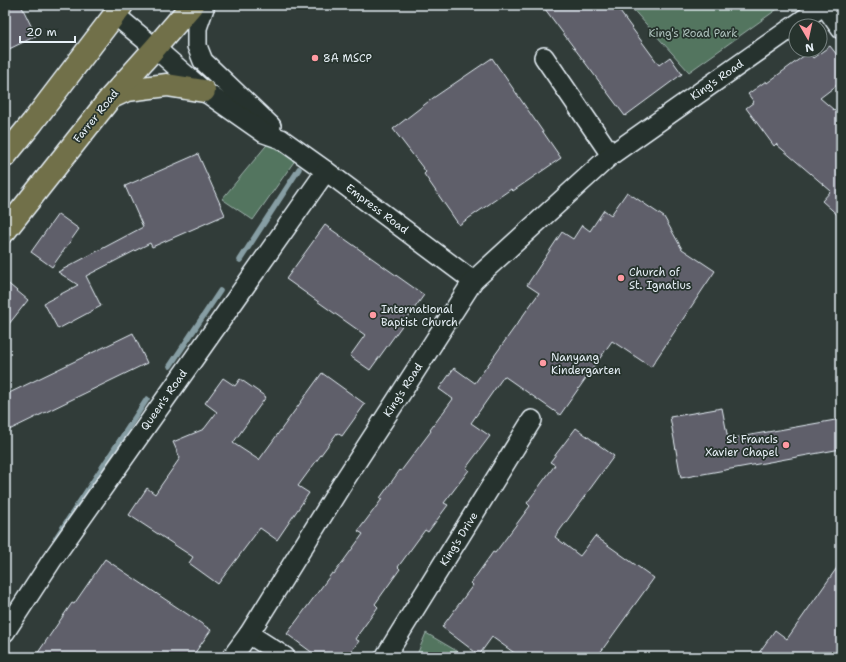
<svg xmlns="http://www.w3.org/2000/svg" width="846" height="662" font-family="'Shantell Sans',sans-serif">
	<style>
		.green { fill: #53745f; stroke: #9eb2ac }
		.lines { fill: none; stroke-linecap: round; stroke-linejoin: round }
		.stream { stroke: #879ea4; stroke-width: 5.5 }
		.building { fill: #5f5e6a; stroke: #e8f1f8 }
		.minor-casing { stroke: #e8f1f8; stroke-width: 22 }
		.trunk-casing { stroke: #e8f1f8; stroke-width: 25 }
		.minor { stroke: #26332d; stroke-width: 19 }
		.trunk { stroke: #71704a; stroke-width: 22 }
		.poi-dot { fill: #ff9aa2; stroke: #26332d; stroke-width: 1.5 }
		.labels { text-anchor: middle; dominant-baseline: central; stroke-width: 3.5; stroke-linejoin: round; paint-order: stroke }
		.park-label { font-size: 11px; fill: #acbfbb; stroke: #26332d }
		.poi-label { font-size: 11px; fill: #e8f1f8; stroke: #26332d; text-anchor: start }
		.street-label { font-size: 11px; fill: #e8f1f8; stroke: #26332d }
	</style>
	<rect width="100%" height="100%" fill="#313c39"/>
	<filter id="ink" filterUnits="userSpaceOnUse"><feTurbulence type="fractalNoise" baseFrequency=".025" numOctaves="2"/><feDisplacementMap in="SourceGraphic" scale="8" xChannelSelector="R" yChannelSelector="G"/><feConvolveMatrix kernelMatrix="1 2 1 2 8 2 1 2 1" color-interpolation-filters="sRGB"/></filter>
	<g filter="url(#ink)">
		<g class="green">
			<polygon points="629,5 783,5 689,72"/>
			<polygon points="270,141 298,156 253,220 222,199"/>
			<polygon points="426,633 467,657 416,657"/>
		</g>
		<g class="lines">
			<g class="stream">
				<polyline points="240,260 299,169"/>
				<polyline points="170,366 220,291"/>
				<polyline points="56,538 147,399"/>
			</g>
		</g>
		<g class="building">
			<polygon points="5,5 21,5 36,36 5,51"/>
			<polygon points="542,5 615,5 659,65 670,57 682,74 625,116"/>
			<polygon points="830,46 841,60 841,82 820,98 841,116 841,218 822,201 831,191 776,144 774,146 746,108 754,102 748,94 766,81 767,83 809,52 813,58"/>
			<polygon points="492,58 561,158 513,191 511,189 459,225 424,174 426,172 393,129 433,98"/>
			<polygon points="198,154 225,215 152,247 150,243 86,276 101,306 58,329 44,303 78,285 58,272 143,227 125,186"/>
			<polygon points="627,192 664,217 682,249 715,271 651,367 612,341 560,415 504,376 471,423 490,436 466,468 469,470 444,503 448,505 428,532 425,530 398,567 400,569 375,604 378,607 355,639 359,641 347,657 318,657 287,634 332,573 334,574 363,534 358,531 382,499 380,498 400,470 401,471 431,431 430,430 453,399 439,389 454,368 475,383 539,293 527,285 562,232 573,239 582,225 590,231 604,210 611,215"/>
			<polygon points="58,214 79,229 52,267 31,252"/>
			<polygon points="325,225 424,295 370,370 350,356 365,335 286,279"/>
			<polygon points="5,281 28,300 5,329"/>
			<polygon points="133,333 147,363 5,432 5,395"/>
			<polygon points="322,373 365,404 342,436 337,433 298,486 309,493 277,540 260,528 218,584 189,563 193,557 129,515 147,488 155,494 180,458 173,442 204,429 217,412 205,403 223,378 235,386 240,379 266,397 233,443 259,460"/>
			<polygon points="722,408 728,439 841,419 841,449 681,478 670,417"/>
			<polygon points="576,428 614,456 555,537 580,556 595,536 654,578 597,657 520,657 492,637 479,655 442,627 473,585 471,583 493,552 495,553 530,506 527,503 555,465 550,462"/>
			<polygon points="105,559 211,630 192,657 35,657 72,603 74,604"/>
			<polygon points="841,562 841,657 756,657 775,630 787,639"/>
		</g>
		<g class="lines">
			<g class="minor-casing">
				<g id="minor">
					<polyline points="205,5 197,28 197,46 203,61 271,126"/>
					<polyline points="824,5 841,29"/>
					<polyline points="115,15 155,48 204,91 264,133 281,139 326,171 473,281"/>
					<polyline points="544,57 611,155"/>
					<polyline points="5,632 52,560 326,171"/>
					<polyline points="249,634 285,657"/>
					<polyline points="232,657 249,634 344,481 396,401 473,281 611,155 824,5"/>
					<polyline points="385,657 532,420"/>
				</g>
			</g>
			<g class="trunk-casing">
				<g id="trunk">
					<polyline points="112,97 127,90 167,85 204,91"/>
					<polyline points="5,156 32,123 122,5"/>
					<polyline points="5,231 111,97 155,48 192,5"/>
				</g>
			</g>
			<use href="#minor" class="minor"/>
			<use href="#trunk" class="trunk"/>
		</g>
	</g>
	<g class="poi-dot">
		<circle cx="315" cy="58" r="4"/>
		<circle cx="621" cy="278" r="4"/>
		<circle cx="373" cy="315" r="4"/>
		<circle cx="543" cy="363" r="4"/>
		<circle cx="786" cy="445" r="4"/>
	</g>
	<g class="labels">
		<g class="park-label">
			<text x="693" y="33">King's Road Park</text>
		</g>
		<g class="poi-label">
			<text x="323" y="58">8A MSCP</text>
			<text x="629" y="272">Church of<tspan x="629" dy="13">St. Ignatius</tspan></text>
			<text x="381" y="309">International<tspan x="381" dy="13">Baptist Church</tspan></text>
			<text x="551" y="357">Nanyang<tspan x="551" dy="13">Kindergarten</tspan></text>
			<text x="778" y="439" text-anchor="end">St Francis<tspan x="778" dy="13">Xavier Chapel</tspan></text>
		</g>
		<g class="street-label">
			<text transform="translate(717 80) rotate(-35)">King's Road</text>
			<text transform="translate(96 116) rotate(-51)">Farrer Road</text>
			<text transform="translate(377 209) rotate(37)">Empress Road</text>
			<text transform="translate(403 390) rotate(-57)">King's Road</text>
			<text transform="translate(164 400) rotate(-55)">Queen's Road</text>
			<text transform="translate(459 539) rotate(-58)">King's Drive</text>
		</g>
	</g>
	<rect width="846" height="662" fill="none" stroke="#26332d" stroke-width="20"/>
	<rect x="10" y="10" width="826" height="642" fill="none" stroke="#e8f1f8" stroke-width="1.5" filter="url(#ink)"/>
	<g transform="translate(808 38) rotate(171)"><circle r="19" fill="#26332d" stroke="#747f7e"/>
	<path d="M0-3L7 15L0 10L-7 15Z" fill="#ff9aa2"/>
	<text y="-6" font-size="11" font-weight="bold" text-anchor="middle" fill="#e8f1f8">N</text>
	</g>
	<path d="M20 36v6h55v-6" fill="none" stroke="#e8f1f8" stroke-width="2"/>
	<text x="26" y="36" font-size="12" fill="#e8f1f8" stroke="#26332d" stroke-width="3" paint-order="stroke">20 m</text>
</svg>
